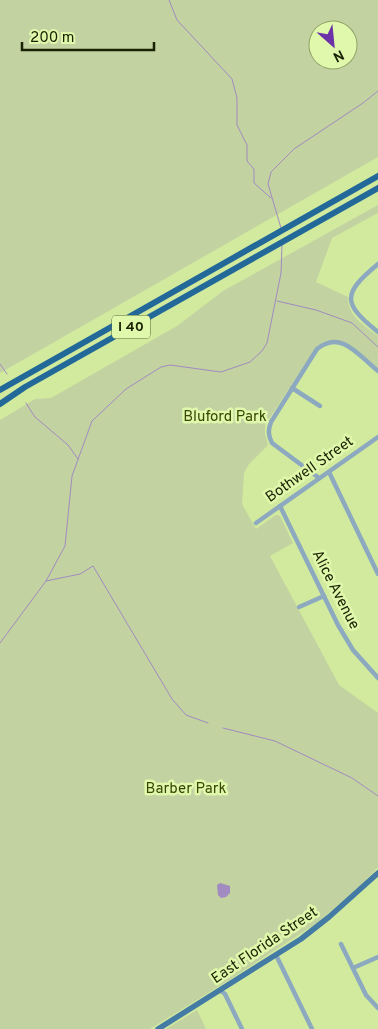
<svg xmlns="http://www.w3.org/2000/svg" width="378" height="1029" font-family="Overpass,sans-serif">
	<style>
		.green { fill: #c2d2a1; fill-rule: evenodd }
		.water { fill: #a18bc1 }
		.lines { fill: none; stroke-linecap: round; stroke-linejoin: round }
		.stream { stroke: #a18bc1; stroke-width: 1 }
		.minor { stroke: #8da9c0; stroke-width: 4.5 }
		.major { stroke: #437ba4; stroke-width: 5.5 }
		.highway { stroke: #226999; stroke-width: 6 }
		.labels { text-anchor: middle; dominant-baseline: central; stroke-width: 5; stroke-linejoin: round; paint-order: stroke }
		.shield { fill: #e0f8ab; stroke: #556236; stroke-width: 1 }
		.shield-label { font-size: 14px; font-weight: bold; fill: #1a2204 }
		.park-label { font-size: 15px; fill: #374601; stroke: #e0f8ab }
		.street-label { font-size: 15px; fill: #1a2204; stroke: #e0f8ab }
	</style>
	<rect width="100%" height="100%" fill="#d2ea9e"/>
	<g class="green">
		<path d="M 0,0 L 378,0 L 378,157 L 0,373 ZM 318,30 L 348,30 L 348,60 L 318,60 Z"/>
		<path d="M 378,205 L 378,213 L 332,238 L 316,282 L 348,297 C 348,317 364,325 378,336 L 378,368 C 359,353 342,329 317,346 L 265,425 L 265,434 L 268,445 L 249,464 L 244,473 L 242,504 L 256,529 L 276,515 L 280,516 L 293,543 L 270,556 L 339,685 L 378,713 L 378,867 L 364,882 L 317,923 L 229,980 L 150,1029 L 0,1029 L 0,420 L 35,399 L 51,398 L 177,326 L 223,291 Z"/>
		<polygon points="197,1010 206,1029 166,1029"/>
	</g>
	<polygon class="water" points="220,883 230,886 230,893 226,897 221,898 218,895 217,885"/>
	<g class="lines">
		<g class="stream">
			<polyline points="169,0 177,20 232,79 237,98 237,125 247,145 247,161 254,169 254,183 271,198"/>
			<polyline points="281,228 268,184 271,172 294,149 363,103 378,91"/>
			<polyline points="277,301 316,310 352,323 378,347"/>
			<polyline points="0,364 7,374"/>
			<polyline points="26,403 35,417 68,445 78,459"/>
			<polyline points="46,581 80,574 93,566 172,699 186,715 208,723"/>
			<polyline points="0,643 46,581 65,546 72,476 92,421 126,389 161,367 170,365 221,372 250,362 262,351 267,343 281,273 282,245"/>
			<polyline points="223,728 275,741 352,778 378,796"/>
		</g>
		<g class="minor">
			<path d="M 378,264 C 342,294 342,303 378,332"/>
			<polyline points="292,388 320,406"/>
			<polyline points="329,472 378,574"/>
			<path d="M 319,478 L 272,443 C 268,435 268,430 271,422 L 317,349 C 341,329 359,356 378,371"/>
			<polyline points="280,506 338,625 353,650 378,678"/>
			<polyline points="256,523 378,437"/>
			<polyline points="299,607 324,596"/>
			<polyline points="341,944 366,995 378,1008"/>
			<polyline points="276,955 312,1029"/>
			<polyline points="353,968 378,957"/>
			<polyline points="221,991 225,994 242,1029"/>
		</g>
		<polyline class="major" points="158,1029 301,939 329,917 378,873"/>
		<g class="highway">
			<polyline points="0,390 378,176"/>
			<polyline points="0,404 25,387 378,188"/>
		</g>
	</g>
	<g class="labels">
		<rect class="shield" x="112" y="315.5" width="38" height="23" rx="4"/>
		<g class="shield-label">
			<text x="131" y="327">I 40</text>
		</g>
		<g class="park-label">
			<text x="225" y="417">Bluford Park</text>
			<text x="186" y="789">Barber Park</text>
		</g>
		<g class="street-label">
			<text transform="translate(310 470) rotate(-35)">Bothwell Street</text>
			<text transform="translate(335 590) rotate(63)">Alice Avenue</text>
			<text transform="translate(265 946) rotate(-34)">East Florida Street</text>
		</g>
	</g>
	<g transform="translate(333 45) rotate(153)"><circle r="24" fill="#e0f8ab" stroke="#91a268"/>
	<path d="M0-4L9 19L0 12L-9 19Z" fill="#6c32a8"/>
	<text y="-8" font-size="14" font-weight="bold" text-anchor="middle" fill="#1a2204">N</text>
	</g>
	<path d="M22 42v8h132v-8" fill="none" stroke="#1a2204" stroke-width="2.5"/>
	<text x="30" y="42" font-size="15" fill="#1a2204" stroke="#e0f8ab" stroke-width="4" paint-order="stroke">200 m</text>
</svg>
